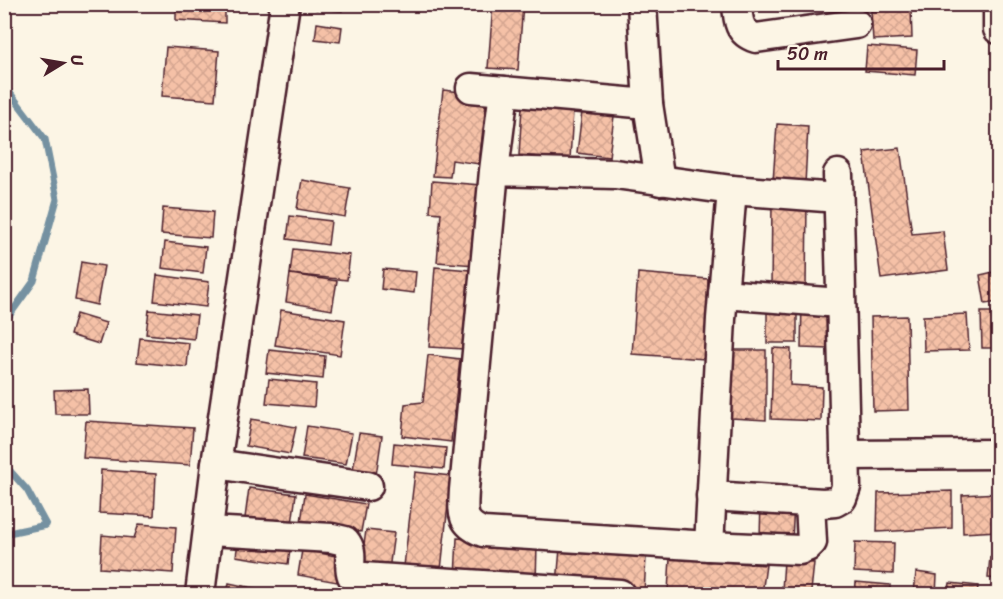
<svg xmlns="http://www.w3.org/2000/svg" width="1003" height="599" font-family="Sriracha,sans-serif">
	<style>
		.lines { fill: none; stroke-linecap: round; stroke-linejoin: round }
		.stream { stroke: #7491a1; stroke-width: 7 }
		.building { fill: url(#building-cross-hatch); stroke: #4a1f2b; stroke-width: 1.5 }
		.minor-casing { stroke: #4a1f2b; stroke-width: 33 }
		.minor { stroke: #fcf5e5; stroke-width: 28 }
	</style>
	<defs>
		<pattern id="building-cross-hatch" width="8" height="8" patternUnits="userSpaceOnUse" patternTransform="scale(1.5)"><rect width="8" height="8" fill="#f5c1a7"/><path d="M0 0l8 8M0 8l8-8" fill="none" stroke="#d4a590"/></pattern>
	</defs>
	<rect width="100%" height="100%" fill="#fcf5e5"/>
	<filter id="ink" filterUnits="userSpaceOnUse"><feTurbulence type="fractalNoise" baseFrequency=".0167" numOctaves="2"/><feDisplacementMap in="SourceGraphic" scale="12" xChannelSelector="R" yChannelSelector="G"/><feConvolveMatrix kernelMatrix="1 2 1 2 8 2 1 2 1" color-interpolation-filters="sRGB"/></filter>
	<g filter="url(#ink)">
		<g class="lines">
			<g class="stream">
				<polyline points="4,85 45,139 57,199 34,281 4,323"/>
				<polyline points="4,464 27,490 46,525 4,534"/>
			</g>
		</g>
		<g class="building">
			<polygon points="176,4 225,4 225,23 176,20"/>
			<polygon points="317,4 342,4 342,11 316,9"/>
			<polygon points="493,4 523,4 518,70 488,68"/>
			<polygon points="911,9 912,38 873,40 871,11"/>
			<polygon points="317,23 342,27 340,42 315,39"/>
			<polygon points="867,46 917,50 915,75 865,71"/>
			<polygon points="166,47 219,51 215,100 162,96"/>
			<polygon points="443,90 487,95 479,164 452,160 450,177 433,176"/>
			<polygon points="522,107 573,111 570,159 519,155"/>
			<polygon points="582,112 614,116 609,157 577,153"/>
			<polygon points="777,124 808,126 805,184 773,182"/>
			<polygon points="900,148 912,234 943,231 948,270 881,279 864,152"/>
			<polygon points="302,180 350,188 345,217 297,209"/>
			<polygon points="432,181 481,185 475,265 437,262 441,213 430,212"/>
			<polygon points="772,202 807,202 806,287 771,287"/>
			<polygon points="163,208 213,212 211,238 161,234"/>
			<polygon points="290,216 331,221 328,245 287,239"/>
			<polygon points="165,242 206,247 203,273 162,268"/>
			<polygon points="293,249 350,255 347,280 290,274"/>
			<polygon points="81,262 104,266 97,305 75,300"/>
			<polygon points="435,267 470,270 464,349 429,347"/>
			<polygon points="383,269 416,272 414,293 381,289"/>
			<polygon points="998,271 998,302 985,304 980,275"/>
			<polygon points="638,273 708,279 705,359 632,354"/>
			<polygon points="290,274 337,281 332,310 286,302"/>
			<polygon points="157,275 209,282 206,307 154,301"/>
			<rect x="767" y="302" width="30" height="41"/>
			<polygon points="802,303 831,304 830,349 801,348"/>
			<polygon points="149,310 197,315 194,339 146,334"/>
			<polygon points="281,310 345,320 340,355 275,345"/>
			<polygon points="981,312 998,312 998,348 982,348"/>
			<polygon points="76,314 106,323 99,344 70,335"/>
			<polygon points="967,314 969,350 924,351 923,316"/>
			<polygon points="907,316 909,410 873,411 871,317"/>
			<polygon points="140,338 189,343 187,367 137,362"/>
			<polygon points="773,348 791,349 790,385 822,387 821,421 771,419"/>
			<polygon points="269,350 325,356 323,379 266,373"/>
			<polygon points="732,350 766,350 766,420 731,418"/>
			<polygon points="428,355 460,359 451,442 402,436 405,404 423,402"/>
			<polygon points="269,379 316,384 314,407 266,403"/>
			<polygon points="88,389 89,414 55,414 54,390"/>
			<polygon points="251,419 296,427 290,454 246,446"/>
			<polygon points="86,421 193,428 190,465 83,458"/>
			<polygon points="307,426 352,433 346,464 302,458"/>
			<polygon points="359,433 382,436 376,475 353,470"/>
			<polygon points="394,443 446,448 444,469 392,464"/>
			<polygon points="101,470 156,474 154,516 99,513"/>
			<polygon points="415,472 451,476 441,570 404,566"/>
			<polygon points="249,488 296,494 292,524 245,518"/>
			<polygon points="952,491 952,528 877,532 878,493"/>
			<polygon points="998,493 998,531 963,533 962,495"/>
			<polygon points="305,494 366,504 361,532 301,522"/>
			<polygon points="761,501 794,503 792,540 760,538"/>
			<polygon points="139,524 176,527 173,573 100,568 102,535 134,538"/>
			<polygon points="240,529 292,536 288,564 236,556"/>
			<polygon points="366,530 394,533 389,570 361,567"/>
			<polygon points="457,538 537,545 536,582 455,577"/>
			<polygon points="855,542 894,543 893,574 854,572"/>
			<polygon points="560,548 646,557 644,594 557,584"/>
			<polygon points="302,550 342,557 337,582 298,575"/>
			<polygon points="990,557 998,558 998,579 988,578"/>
			<polygon points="670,558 766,565 762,594 668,591"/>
			<polygon points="784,561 814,563 811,591 782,590"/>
			<polygon points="916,572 937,575 936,594 914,594"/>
			<polygon points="856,582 890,585 890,594 855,594"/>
			<polygon points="229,583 283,594 227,594"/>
			<polygon points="950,583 978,586 977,594 948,594"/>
		</g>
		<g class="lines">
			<g class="minor-casing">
				<g id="minor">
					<polyline points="642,4 648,104 660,181"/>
					<path d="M 737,4 C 738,21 739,33 756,38 L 856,24"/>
					<polyline points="998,4 998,29"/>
					<polyline points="471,88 648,104"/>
					<path d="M 494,171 L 615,174 L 732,190 L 721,319 L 709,546 L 483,532 C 460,523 463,512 464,490 L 494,171 L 504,91"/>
					<polyline points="732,190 838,198"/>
					<polyline points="723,294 840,303"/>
					<polyline points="845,455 998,454"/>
					<polyline points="216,464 368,486"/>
					<polyline points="711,496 823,503 835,502 842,498 846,487 838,174"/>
					<path d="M 209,531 L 332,538 L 345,541 C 355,553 347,563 352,576 L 363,577"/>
					<polyline points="709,546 800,550 807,547 812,542 810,503"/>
					<polyline points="200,594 216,464 285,4"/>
					<polyline points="362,594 363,577 620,594"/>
				</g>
			</g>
			<use href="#minor" class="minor"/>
		</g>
	</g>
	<rect width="1003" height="599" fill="none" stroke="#fcf5e5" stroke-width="24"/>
	<rect x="12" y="12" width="979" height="575" fill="none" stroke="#4a1f2b" stroke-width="2" filter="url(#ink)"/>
	<g transform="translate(63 63) rotate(79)" stroke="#fcf5e5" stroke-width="4.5" paint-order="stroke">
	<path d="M0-4.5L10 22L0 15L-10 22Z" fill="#4a1f2b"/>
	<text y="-9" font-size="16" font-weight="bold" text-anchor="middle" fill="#4a1f2b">U</text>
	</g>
	<path d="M778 60v9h166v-9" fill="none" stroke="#4a1f2b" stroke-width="3"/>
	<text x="787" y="60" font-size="18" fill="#4a1f2b" stroke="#fcf5e5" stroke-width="4.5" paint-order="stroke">50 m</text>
</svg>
